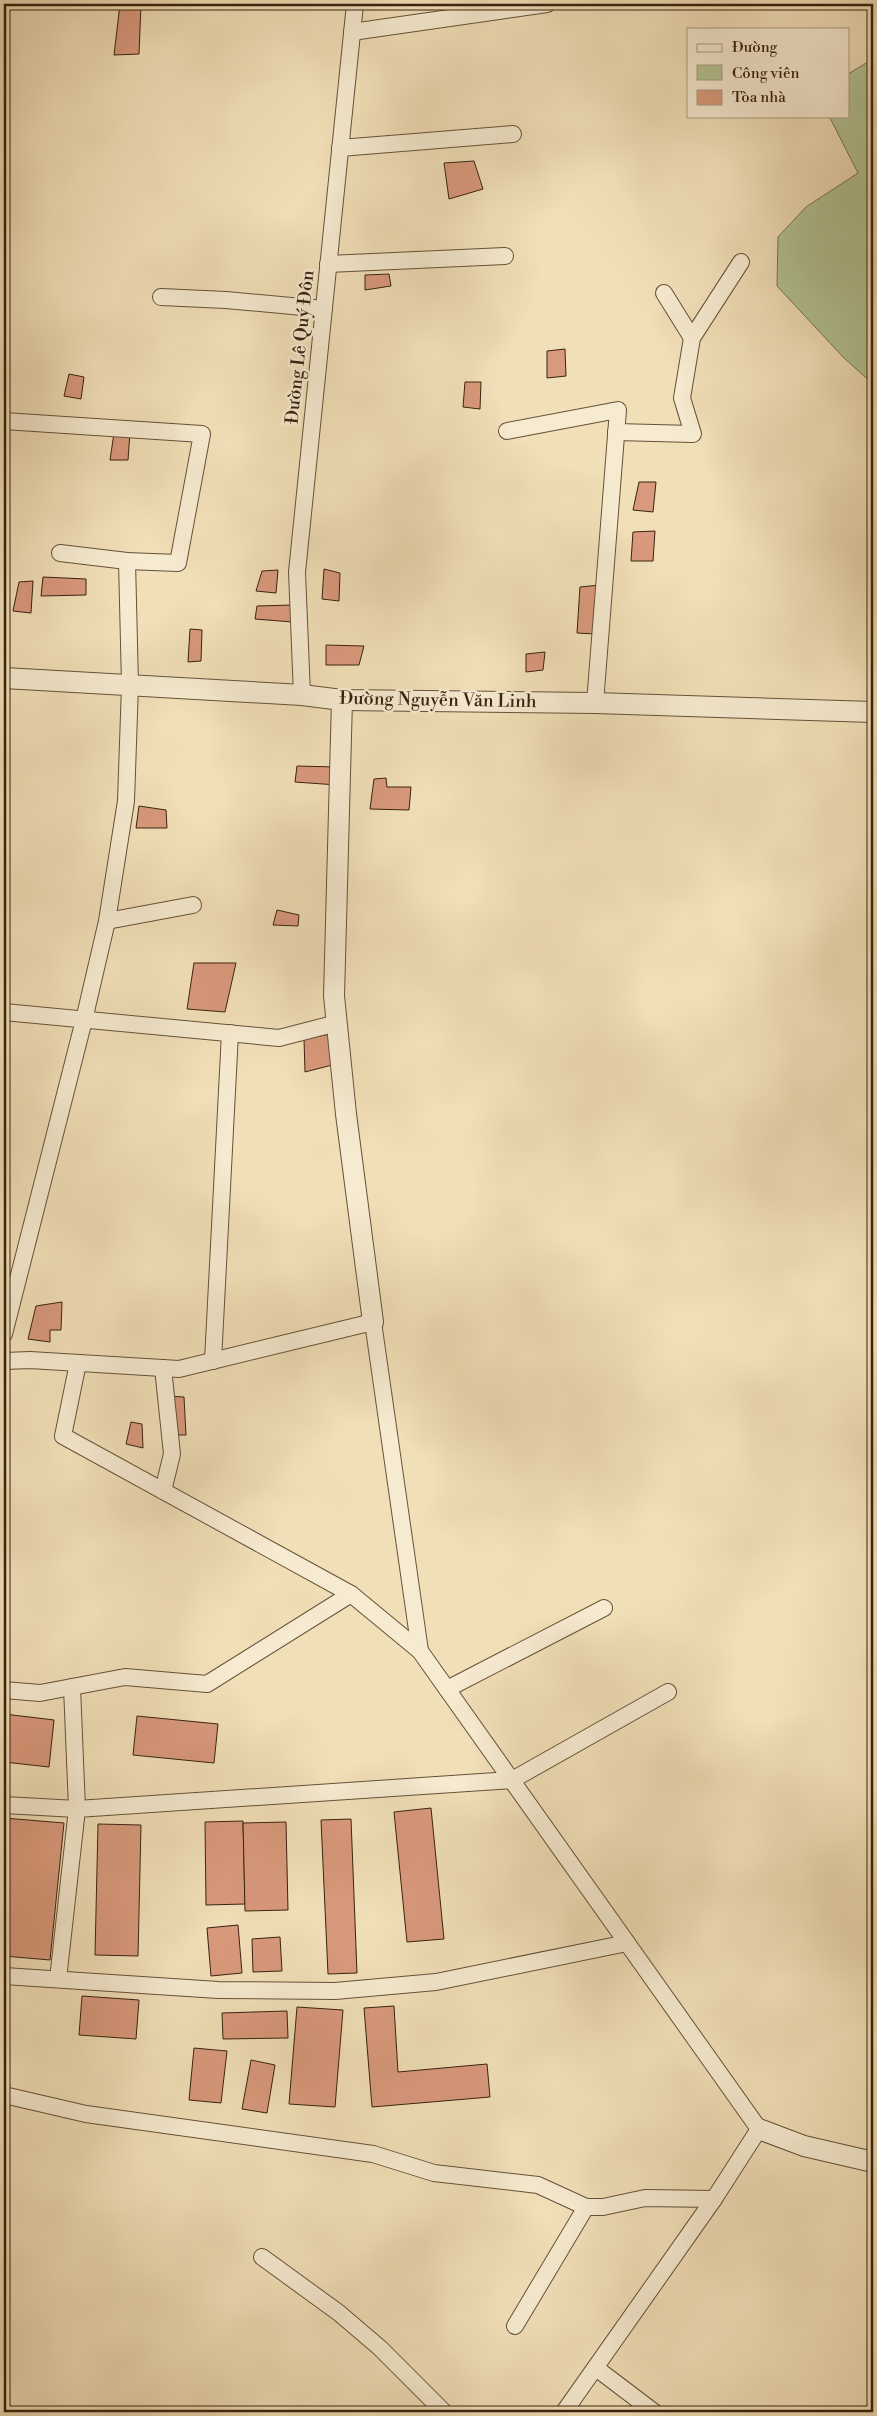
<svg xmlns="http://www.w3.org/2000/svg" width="877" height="2416" font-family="'Libre Bodoni',serif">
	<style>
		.green { fill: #b3c394; stroke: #767252 }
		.building { fill: #d9997c; stroke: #38220f }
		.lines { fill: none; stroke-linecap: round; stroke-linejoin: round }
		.minor-casing { stroke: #665139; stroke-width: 18 }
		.tertiary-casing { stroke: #665139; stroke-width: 22 }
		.minor { stroke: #f6ead0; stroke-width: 16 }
		.tertiary { stroke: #f6ead0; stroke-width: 20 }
		.labels { text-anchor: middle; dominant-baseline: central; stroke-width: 5; stroke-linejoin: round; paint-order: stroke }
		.street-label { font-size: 18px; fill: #38220f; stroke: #f6ead0 }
	</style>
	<rect width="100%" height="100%" fill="#f1dfb7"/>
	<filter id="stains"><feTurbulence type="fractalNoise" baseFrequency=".004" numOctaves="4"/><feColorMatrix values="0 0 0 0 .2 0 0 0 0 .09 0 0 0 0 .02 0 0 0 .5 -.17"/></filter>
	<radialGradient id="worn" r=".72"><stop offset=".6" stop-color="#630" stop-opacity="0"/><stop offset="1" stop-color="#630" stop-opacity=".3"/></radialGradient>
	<polygon class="green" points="873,59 873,384 844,358 777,286 778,237 806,207 858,173 829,116 848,116 848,74"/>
	<g class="building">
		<polygon points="120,4 141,4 139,54 114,55"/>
		<polygon points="474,161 483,189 449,199 444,163"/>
		<polygon points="389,274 391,286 365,290 365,275"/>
		<polygon points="565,349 566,376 547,378 547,351"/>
		<polygon points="69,374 84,377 81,399 64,396"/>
		<polygon points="465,382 481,382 480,409 463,407"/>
		<polygon points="130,432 128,460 110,460 114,433"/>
		<polygon points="639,482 656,482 653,512 633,510"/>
		<polygon points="655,531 653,561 631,561 633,532"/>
		<polygon points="324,569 340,573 339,601 322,599"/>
		<polygon points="278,570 276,593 256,591 262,571"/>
		<polygon points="43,577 86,579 86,595 41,596"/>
		<polygon points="33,581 31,613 13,611 19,582"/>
		<polygon points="600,585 595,634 577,633 580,587"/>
		<polygon points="293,605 292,622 255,619 257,606"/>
		<polygon points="190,629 202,630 201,661 188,662"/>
		<polygon points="326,645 364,646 359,665 326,665"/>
		<polygon points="545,652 543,670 526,672 526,654"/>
		<polygon points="297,766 336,767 337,785 295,782"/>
		<polygon points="386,778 387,787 411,787 409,810 370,809 374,779"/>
		<polygon points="139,806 166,810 167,828 136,828"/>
		<polygon points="277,910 299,915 298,926 273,925"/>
		<polygon points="194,963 236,963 225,1012 187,1009"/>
		<polygon points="330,1034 336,1064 305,1072 304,1039"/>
		<polygon points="62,1302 61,1330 50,1330 50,1342 28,1339 36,1306"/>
		<polygon points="168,1396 184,1397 186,1435 171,1435"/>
		<polygon points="131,1422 142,1424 143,1448 126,1444"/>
		<polygon points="4,1714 54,1720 49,1767 4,1762"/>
		<polygon points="137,1716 218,1724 214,1763 133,1755"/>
		<polygon points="431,1808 444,1939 407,1942 394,1812"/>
		<polygon points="4,1818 64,1823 50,1960 4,1956"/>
		<polygon points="351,1819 357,1973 328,1974 321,1820"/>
		<polygon points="243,1821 245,1904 206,1905 205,1822"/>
		<polygon points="286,1822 288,1910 245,1911 243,1823"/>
		<polygon points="98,1824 141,1825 138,1956 95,1955"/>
		<polygon points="238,1925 242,1973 211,1976 207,1928"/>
		<polygon points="280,1937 282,1971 253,1972 252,1939"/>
		<polygon points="82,1996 139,2000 136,2039 79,2035"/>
		<polygon points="394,2006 398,2072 487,2064 490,2097 372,2107 364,2008"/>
		<polygon points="297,2007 343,2010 335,2107 289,2104"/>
		<polygon points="287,2011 288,2038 223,2039 222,2013"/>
		<polygon points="194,2048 227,2051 221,2103 189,2100"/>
		<polygon points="251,2060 275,2065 267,2113 242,2109"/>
	</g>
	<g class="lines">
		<g class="minor-casing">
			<g id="minor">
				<polyline points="352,32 547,4"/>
				<polyline points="340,148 513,134"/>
				<polyline points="328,264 505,256"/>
				<polyline points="664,293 692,338"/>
				<polyline points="161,297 226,300 324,309"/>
				<polyline points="4,421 202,434 178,563 127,561 60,553"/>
				<polyline points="507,431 618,410 595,703"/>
				<polyline points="616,432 693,434 682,398 692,338 741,262"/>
				<polyline points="302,695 297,572 355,4"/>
				<polyline points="107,921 193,905"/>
				<polyline points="4,1012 279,1038 337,1023"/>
				<polyline points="4,1334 84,1020 107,921 126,801 130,685 127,561"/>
				<polyline points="4,1361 30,1360 179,1369 373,1322 420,1651 759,2129 714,2199 564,2412"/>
				<polyline points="213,1361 230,1033"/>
				<polyline points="78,1363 63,1436 351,1594 420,1651"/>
				<polyline points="163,1368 172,1454 163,1491"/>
				<polyline points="447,1689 604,1608"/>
				<polyline points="4,1690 40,1693 125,1677 207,1684 351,1594"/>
				<polyline points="4,1805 77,1809 512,1780 668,1692"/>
				<polyline points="4,1976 218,1990 335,1991 436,1982 627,1943"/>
				<polyline points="58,1979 77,1809 72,1687"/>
				<polyline points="4,2095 86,2114 373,2154 434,2173 538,2185 586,2207 603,2207 645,2198 714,2199"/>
				<polyline points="262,2257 339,2313 380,2348 444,2412"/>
				<polyline points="515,2326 586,2207"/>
				<polyline points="596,2368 654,2412"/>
			</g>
		</g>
		<g class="tertiary-casing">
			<g id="tertiary">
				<polyline points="4,678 302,695 342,700 595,703 873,712"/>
				<polyline points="342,700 334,996 346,1114 373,1322"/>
				<polyline points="759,2129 804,2146 873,2162"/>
			</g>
		</g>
		<use href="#minor" class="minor"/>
		<use href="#tertiary" class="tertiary"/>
	</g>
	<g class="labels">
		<g class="street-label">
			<text transform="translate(300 347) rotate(-84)">Đường Lê Quý Đôn</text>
			<text transform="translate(438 700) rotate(1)">Đường Nguyễn Văn Linh</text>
		</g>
	</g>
	<rect width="877" height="2416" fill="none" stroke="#f1dfb7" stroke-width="20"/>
	<rect x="5" y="5" width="867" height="2406" fill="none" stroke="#38220f" stroke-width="2.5"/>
	<rect x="10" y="10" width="857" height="2396" fill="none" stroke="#38220f"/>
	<rect x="687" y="28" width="162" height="90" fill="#f6ead0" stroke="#aa9a83"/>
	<rect x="697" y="44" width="25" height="8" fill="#f6ead0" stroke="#aa9a83"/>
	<text x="732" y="52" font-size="15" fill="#38220f">Đường</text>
	<rect x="697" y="65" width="25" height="15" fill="#b3c394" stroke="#aa9a83"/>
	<text x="732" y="78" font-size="15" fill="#38220f">Công viên</text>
	<rect x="697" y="90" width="25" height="15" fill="#d9997c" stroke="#aa9a83"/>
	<text x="732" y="102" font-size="15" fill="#38220f">Tòa nhà</text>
	<rect width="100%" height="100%" filter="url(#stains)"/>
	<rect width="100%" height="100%" fill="url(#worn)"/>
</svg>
